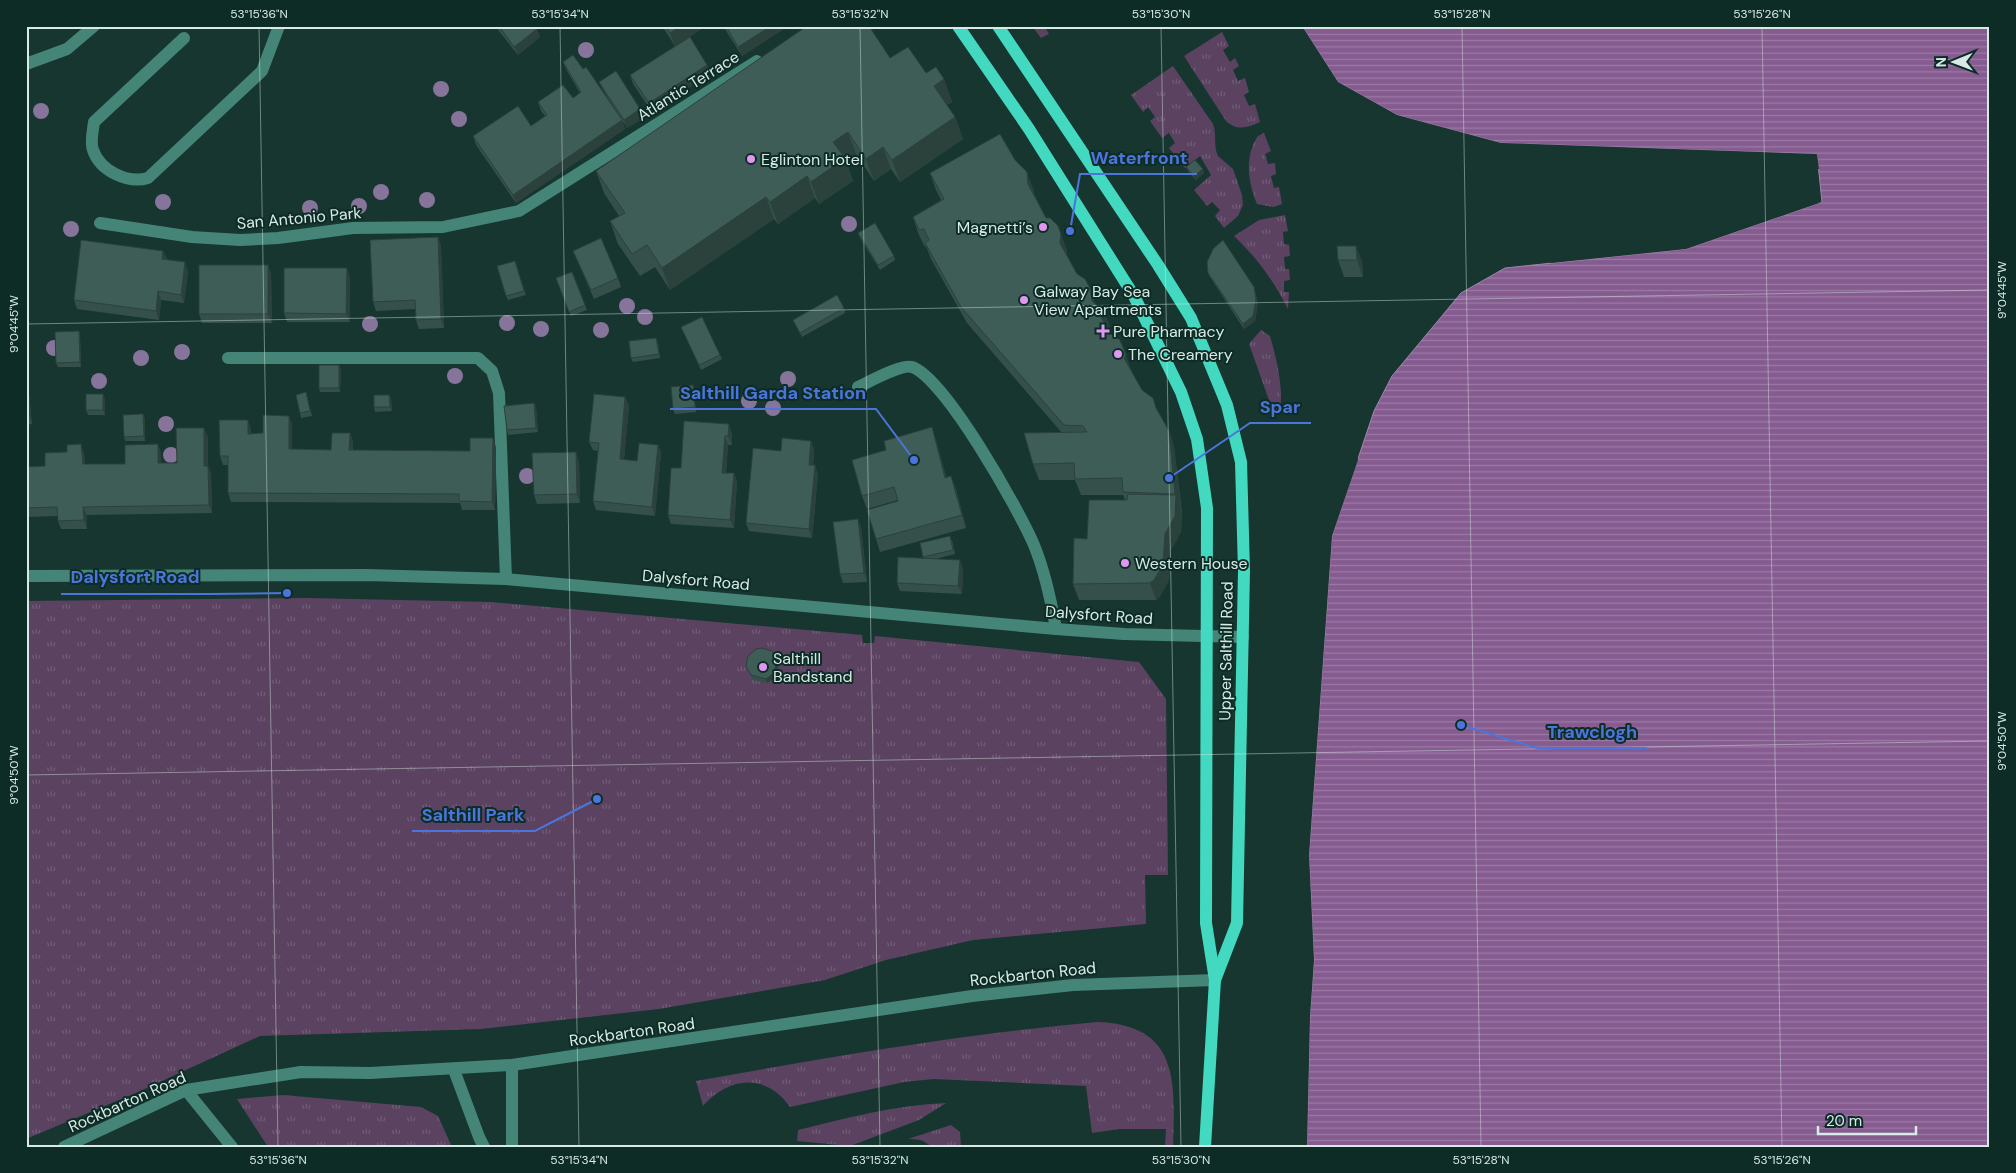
<svg xmlns="http://www.w3.org/2000/svg" width="2016" height="1173" font-family="'DM Sans',sans-serif">
	<style>
		.grass { fill: url(#grass-tufts) }
		.water { fill: url(#water-rules); stroke: #9e86aa }
		.pier { fill: #173630 }
		.lines { fill: none; stroke-linecap: round; stroke-linejoin: round }
		.minor { stroke: #458578; stroke-width: 12 }
		.major { stroke: #42d9c0; stroke-width: 12 }
		.tree { fill: #87749b }
		.wall { fill: #35504a }
		.shaded-wall { fill: #2b413c }
		.building { fill: #3e5d56; stroke: #2b413c }
		.ticks { fill: none; stroke: #d8eae5; stroke-width: 1; stroke-opacity: 0.45 }
		.poi-dot { fill: #df98f1; stroke: #0d2c26; stroke-width: 2 }
		.labels { text-anchor: middle; dominant-baseline: central; stroke-width: 4; stroke-linejoin: round; paint-order: stroke }
		.street-label { font-size: 16px; fill: #d8eae5; stroke: #0d2c26 }
		.poi-label { font-size: 16px; fill: #d8eae5; stroke: #0d2c26; text-anchor: start }
		.leader { fill: none; stroke: #4c75db; stroke-width: 2 }
		.callout-dot { fill: #4c75db; stroke: #0d2c26; stroke-width: 2 }
		.callout-label { font-size: 18px; text-anchor: middle; font-weight: bold; fill: #4c75db; stroke: #0d2c26; stroke-width: 4; stroke-linejoin: round; paint-order: stroke }
		.neatline { fill: none; stroke: #d8eae5; stroke-width: 2 }
		.ticks-label { font-size: 12px; text-anchor: middle; fill: #d8eae5 }
	</style>
	<defs>
		<pattern id="grass-tufts" width="24" height="20" patternUnits="userSpaceOnUse" patternTransform="scale(1.25)"><rect width="24" height="20" fill="#5a4260"/><path d="M3 7l-1-3M5 7V3M7 7l1-3M15 17l-1-3M17 17v-4M19 17l1-3" fill="none" stroke="#715d77"/></pattern>
		<pattern id="water-rules" width="6" height="5" patternUnits="userSpaceOnUse" patternTransform="scale(1.25)"><rect width="6" height="5" fill="#855b90"/><path d="M0 2.5h6" fill="none" stroke="#9b7ba5"/></pattern>
	</defs>
	<rect width="100%" height="100%" fill="#173630"/>
	<g class="grass">
		<polygon points="1032,26 1044,26 1049,34 1041,38"/>
		<path d="M 1222,32 L 1229,46 L 1223,50 L 1230,62 L 1235,58 L 1239,66 L 1233,70 L 1238,81 L 1245,78 L 1249,92 L 1244,95 L 1249,106 L 1255,104 L 1260,122 C 1247,128 1237,131 1226,121 L 1184,56 Z"/>
		<path d="M 1173,66 L 1213,124 C 1217,135 1213,145 1218,156 L 1233,169 L 1242,195 L 1243,205 L 1238,216 L 1224,228 L 1215,216 L 1220,210 L 1212,202 L 1207,206 L 1194,190 L 1211,175 L 1200,156 L 1185,168 L 1169,148 L 1175,143 L 1169,133 L 1162,138 L 1150,121 L 1155,117 L 1148,107 L 1143,112 L 1131,95 Z"/>
		<path d="M 1264,133 L 1271,151 L 1265,154 L 1268,164 L 1275,163 L 1276,174 L 1271,176 L 1274,188 L 1279,187 L 1282,204 L 1274,207 L 1257,204 C 1248,182 1244,156 1258,136 Z"/>
		<path d="M 1285,215 L 1288,231 L 1283,232 L 1284,244 L 1289,245 L 1290,256 L 1284,257 L 1285,269 L 1289,269 L 1290,280 L 1284,281 L 1284,292 L 1289,292 L 1288,309 C 1274,281 1257,258 1234,236 L 1259,220 Z"/>
		<path d="M 1261,330 L 1270,336 C 1276,357 1285,392 1279,414 L 1274,414 L 1249,344 Z"/>
		<polygon points="307,598 491,602 862,635 863,643 874,643 875,636 1139,662 1166,699 1168,875 1145,875 1146,924 973,940 886,960 825,980 659,1009 481,1029 260,1036 138,1092 26,1139 26,601"/>
		<path d="M 1097,1022 C 1180,1025 1175,1082 1173,1147 L 1165,1147 L 1166,1129 L 1119,1129 L 1092,1133 L 1086,1086 L 934,1079 L 904,1082 L 790,1107 C 766,1072 728,1077 703,1106 L 696,1081 C 830,1057 962,1034 1097,1022 Z"/>
		<polygon points="283,1095 421,1107 438,1116 452,1147 268,1147 237,1099"/>
		<path d="M 946,1103 L 919,1120 L 850,1146 L 797,1141 L 798,1130 C 847,1118 895,1105 946,1103 Z"/>
		<path d="M 951,1125 L 960,1132 L 961,1147 L 931,1147 C 924,1139 917,1139 908,1139 Z"/>
	</g>
	<polygon class="water" points="1302,26 1990,26 1990,1147 1307,1147 1310,1016 1314,960 1309,855 1332,536 1374,411 1392,376 1461,293 1505,268 1686,249 1822,202 1817,154 1501,143 1397,115 1338,82"/>
	<g class="pier">
		<polygon points="1299,26 1302,26 1338,82 1397,115 1501,143 1817,154 1819,169 1816,169 1815,156 1501,145 1396,118 1336,84"/>
		<polygon points="1822,202 1686,249 1551,263 1551,261 1685,246 1813,203"/>
		<polygon points="1358,451 1358,460 1332,536 1309,855 1314,960 1310,1016 1307,1147 1305,1147 1307,1016 1312,960 1307,854 1330,536"/>
	</g>
	<g class="lines">
		<g class="minor">
			<path d="M 184,38 L 94,122 C 93,130 90,143 93,150 C 100,171 128,184 148,178 L 262,71 L 279,26"/>
			<polyline points="26,64 67,49 94,26"/>
			<polyline points="100,223 192,237 240,240 278,238 353,228 443,227 519,211 757,61"/>
			<polyline points="228,358 478,358 492,371 499,393 506,579"/>
			<path d="M 858,387 C 869,382 901,364 912,367 C 945,378 1019,510 1034,545 C 1045,572 1051,600 1056,629"/>
			<polyline points="26,576 367,575 506,579 1056,629 1124,634 1243,637"/>
			<polyline points="454,1070 479,1137 484,1147"/>
			<polyline points="186,1090 232,1147"/>
			<polyline points="64,1147 186,1090 301,1072 370,1073 512,1065 972,996 1073,985 1215,980"/>
			<polyline points="512,1147 512,1065"/>
		</g>
		<g class="major">
			<polyline points="958,26 1029,129 1134,296 1181,392 1197,439 1207,508 1206,923 1215,980 1205,1147"/>
			<polyline points="998,26 1158,265 1191,318 1227,405 1241,462 1244,571 1237,923 1215,980"/>
		</g>
	</g>
	<g class="tree">
		<circle cx="586" cy="50" r="8"/>
		<circle cx="441" cy="89" r="8"/>
		<circle cx="41" cy="111" r="8"/>
		<circle cx="459" cy="119" r="8"/>
		<circle cx="381" cy="192" r="8"/>
		<circle cx="427" cy="200" r="8"/>
		<circle cx="163" cy="202" r="8"/>
		<circle cx="359" cy="206" r="8"/>
		<circle cx="310" cy="208" r="8"/>
		<circle cx="849" cy="224" r="8"/>
		<circle cx="71" cy="229" r="8"/>
		<circle cx="627" cy="306" r="8"/>
		<circle cx="645" cy="317" r="8"/>
		<circle cx="507" cy="323" r="8"/>
		<circle cx="370" cy="324" r="8"/>
		<circle cx="541" cy="329" r="8"/>
		<circle cx="601" cy="330" r="8"/>
		<circle cx="54" cy="348" r="8"/>
		<circle cx="182" cy="352" r="8"/>
		<circle cx="141" cy="358" r="8"/>
		<circle cx="455" cy="376" r="8"/>
		<circle cx="788" cy="379" r="8"/>
		<circle cx="99" cy="381" r="8"/>
		<circle cx="749" cy="401" r="8"/>
		<circle cx="773" cy="408" r="8"/>
		<circle cx="166" cy="424" r="8"/>
		<circle cx="171" cy="455" r="8"/>
		<circle cx="527" cy="476" r="8"/>
	</g>
	<g class="wall">
		<polygon points="495,26 536,26 540,37 518,55"/>
		<polygon points="662,26 706,26 675,46"/>
		<polygon points="723,26 788,26 742,56"/>
		<polygon points="890,58 926,73 944,79 952,102 947,105 955,117 963,139 900,182 891,169 874,181 856,154 846,161 853,181 819,204 815,198 778,224 774,219 670,290 655,267 640,276 618,244 610,221 619,216 604,193 596,171"/>
		<polygon points="563,62 583,69 620,118 603,90 599,82 644,118 627,128 622,120 625,129 516,203 476,145 473,136 531,126 545,116 541,111 538,102 573,98 580,93 567,71"/>
		<polygon points="707,65 711,73 652,112 633,84 630,75"/>
		<polygon points="1015,160 1033,188 1034,194 1046,218 1067,250 1066,254 1077,274 1111,329 1109,331 1142,390 1159,413 1169,431 1174,447 1182,512 1181,532 1171,550 1169,580 1160,596 1156,600 1079,600 1073,584 1087,539 1125,500 1123,495 1081,495 1075,480 1039,480 1033,464 1062,433 967,323 931,259 926,246 925,247 918,233 913,217 941,200 936,190 930,173"/>
		<polygon points="1186,167 1204,173 1196,180 1188,171"/>
		<polygon points="858,233 894,256 895,260 880,270 860,238"/>
		<polygon points="438,237 441,246 444,328 419,329 416,320 416,309 376,311 373,302"/>
		<polygon points="1356,246 1362,262 1363,277 1344,277 1338,260"/>
		<polygon points="163,251 167,259 188,271 184,303 161,300 159,320 77,309 74,300"/>
		<polygon points="573,251 618,278 621,287 594,299"/>
		<polygon points="515,261 526,295 508,300 506,296"/>
		<polygon points="268,265 271,274 272,323 202,323 199,314"/>
		<polygon points="572,272 587,310 571,316 556,278"/>
		<polygon points="1208,273 1255,292 1258,303 1255,321 1244,329 1210,277"/>
		<polygon points="350,277 350,322 287,322 284,313"/>
		<polygon points="844,308 845,313 802,337 793,320"/>
		<polygon points="681,327 720,355 722,359 701,370"/>
		<polygon points="79,331 80,336 81,367 58,367 56,363"/>
		<polygon points="658,342 660,358 633,362 631,358"/>
		<polygon points="341,370 340,392 320,392 319,388"/>
		<polygon points="26,371 27,374 32,424 26,425"/>
		<polygon points="694,389 696,412 675,414 673,409"/>
		<polygon points="306,392 312,416 301,418 300,413"/>
		<polygon points="389,395 391,399 392,411 375,412 374,407"/>
		<polygon points="625,397 629,406 624,459 637,461 658,445 661,453 655,516 596,510 593,501 598,451 593,450 589,442"/>
		<polygon points="105,399 105,415 88,415 86,410"/>
		<polygon points="534,403 536,407 538,432 508,435 507,430"/>
		<polygon points="143,414 145,419 145,441 125,441 124,437"/>
		<polygon points="684,421 732,433 732,445 728,445 726,473 734,473 737,482 734,528 671,524 668,515 681,468"/>
		<polygon points="292,424 292,449 331,450 350,433 353,442 353,450 470,451 496,447 495,510 462,510 460,503 231,502 228,493 228,465 223,465 220,456 251,429 251,434 263,433"/>
		<polygon points="208,437 208,466 211,474 212,513 87,515 87,529 61,529 58,521 58,516 26,517 26,467 45,466 84,453 85,464 125,464 161,453 161,463 177,463"/>
		<polygon points="936,440 946,477 951,476 956,489 966,528 880,552 876,539 898,501 898,500 867,509 862,496"/>
		<polygon points="811,441 814,450 813,465 818,474 812,538 749,531 746,523 781,451"/>
		<polygon points="579,461 580,503 537,504 534,495"/>
		<polygon points="861,527 867,582 843,583 840,574"/>
		<polygon points="952,540 955,554 935,559 963,569 962,594 900,591 897,583 924,559 920,543"/>
		<polygon points="777,660 779,664 775,678 767,683 753,680 746,666"/>
	</g>
	<g class="shaded-wall">
		<polygon points="681,26 706,26 675,46 670,33"/>
		<polygon points="771,26 788,26 742,56 738,47"/>
		<polygon points="537,29 540,37 518,55 514,47"/>
		<polygon points="707,65 711,73 652,112 649,103"/>
		<polygon points="944,79 952,102 942,108 934,86"/>
		<polygon points="640,109 644,118 627,128 624,120"/>
		<polygon points="955,117 963,139 900,182 892,160"/>
		<polygon points="622,120 625,129 516,203 513,195"/>
		<polygon points="848,132 856,154 846,161 853,181 819,204 811,182 833,142"/>
		<polygon points="883,147 891,169 874,181 866,159"/>
		<polygon points="1203,169 1204,173 1196,180 1194,176"/>
		<polygon points="1027,172 1033,188 1034,200 1028,184"/>
		<polygon points="807,176 815,198 778,224 770,202"/>
		<polygon points="766,197 774,219 670,290 662,268"/>
		<polygon points="1061,234 1067,250 1066,259 1060,243"/>
		<polygon points="438,237 441,246 444,328 441,319"/>
		<polygon points="1356,246 1362,262 1363,277 1357,260"/>
		<polygon points="163,251 167,259 162,259"/>
		<polygon points="185,262 188,271 184,303 181,295"/>
		<polygon points="268,265 271,274 272,323 268,314"/>
		<polygon points="347,268 350,277 350,322 346,314"/>
		<polygon points="1254,287 1258,303 1255,321 1244,329 1243,324"/>
		<polygon points="1090,288 1096,305 1092,301"/>
		<polygon points="158,291 161,300 159,320 156,311"/>
		<polygon points="1105,313 1111,329 1107,333 1101,317"/>
		<polygon points="79,331 80,336 81,367 80,362"/>
		<polygon points="656,338 658,342 660,358 659,354"/>
		<polygon points="1126,355 1132,372 1124,358"/>
		<polygon points="339,365 341,370 340,392 339,388"/>
		<polygon points="26,371 27,374 32,424 29,416 26,389"/>
		<polygon points="103,394 105,399 105,415 103,410"/>
		<polygon points="389,395 391,399 392,411 390,407"/>
		<polygon points="625,397 629,406 623,468 620,459"/>
		<polygon points="534,403 536,407 538,432 536,428"/>
		<polygon points="143,414 145,419 145,441 144,436"/>
		<polygon points="289,416 292,424 292,458 289,449"/>
		<polygon points="248,420 251,429 251,442 248,434"/>
		<polygon points="729,424 732,433 732,445 728,436"/>
		<polygon points="932,427 936,440 950,490 945,478"/>
		<polygon points="204,428 208,437 208,475 204,466"/>
		<polygon points="1169,431 1174,447 1181,510 1175,494"/>
		<polygon points="350,433 353,442 352,458 349,450"/>
		<polygon points="725,436 728,445 725,481 722,473"/>
		<polygon points="493,438 496,447 495,510 492,502"/>
		<polygon points="811,441 814,450 812,473 809,465"/>
		<polygon points="81,444 84,453 86,473 83,464"/>
		<polygon points="158,444 161,453 161,472 158,463"/>
		<polygon points="658,445 661,453 655,516 652,507"/>
		<polygon points="576,452 579,461 580,503 577,494"/>
		<polygon points="815,465 818,474 812,538 809,529"/>
		<polygon points="208,466 211,474 212,513 209,505"/>
		<polygon points="734,473 737,482 734,528 730,520"/>
		<polygon points="951,476 956,489 966,528 962,515"/>
		<polygon points="1176,495 1182,512 1181,532 1171,550 1169,580 1160,596 1156,600 1150,583 1165,534"/>
		<polygon points="83,507 87,515 87,529 84,520"/>
		<polygon points="858,519 861,527 867,582 864,573"/>
		<polygon points="960,560 963,569 962,594 958,586"/>
		<polygon points="777,660 779,664 775,678 767,683 766,679"/>
	</g>
	<g class="building">
		<polygon points="499,26 536,26 537,29 514,47"/>
		<polygon points="666,26 681,26 670,33"/>
		<polygon points="726,26 771,26 738,47"/>
		<polygon points="807,26 869,26 890,58 908,47 926,73 936,67 944,79 934,86 955,117 892,160 883,147 866,159 848,132 833,142 845,158 811,182 807,176 770,202 766,197 662,268 647,245 632,254 610,221 625,213 596,171"/>
		<polygon points="690,37 707,65 649,103 630,75"/>
		<polygon points="573,55 583,69 586,67 622,120 513,195 473,136 518,106 531,126 547,115 538,102 563,85 573,98 581,92 563,62"/>
		<polygon points="616,71 640,109 624,120 599,82"/>
		<polygon points="1000,134 1015,160 1027,172 1028,184 1046,218 1050,218 1058,226 1061,234 1060,243 1077,274 1085,279 1090,288 1092,301 1105,313 1101,317 1110,333 1120,340 1126,355 1124,358 1142,390 1153,398 1156,408 1169,431 1175,494 1123,492 1122,478 1075,479 1074,463 1033,464 1024,433 1087,432 1083,426 1064,425 961,307 925,243 929,240 924,229 919,230 913,217 944,199 930,173"/>
		<polygon points="1195,160 1203,169 1194,176 1186,167"/>
		<polygon points="875,223 894,256 878,265 858,233"/>
		<polygon points="438,237 441,319 416,320 415,300 373,302 370,240"/>
		<polygon points="601,238 618,278 591,290 573,251"/>
		<polygon points="81,240 163,251 162,259 185,262 181,295 158,291 156,311 74,300"/>
		<polygon points="1223,240 1254,287 1256,299 1253,316 1243,324 1208,273 1207,262 1213,249"/>
		<polygon points="1337,246 1356,246 1357,260 1338,260"/>
		<polygon points="515,261 524,291 506,296 497,266"/>
		<rect x="199" y="265" width="69" height="49"/>
		<polygon points="284,268 347,268 346,314 284,313"/>
		<polygon points="572,272 585,305 569,312 556,278"/>
		<polygon points="837,295 844,308 800,333 793,320"/>
		<polygon points="702,317 720,355 699,365 681,327"/>
		<polygon points="79,331 80,362 56,363 55,332"/>
		<polygon points="656,338 659,354 631,358 629,341"/>
		<rect x="319" y="365" width="20" height="23"/>
		<polygon points="693,385 695,407 673,409 671,387"/>
		<polygon points="26,389 29,416 26,416"/>
		<polygon points="306,392 310,411 300,413 296,395"/>
		<rect x="86" y="394" width="17" height="16"/>
		<polygon points="594,394 625,397 620,459 637,461 639,443 658,445 652,507 593,501 599,443 589,442"/>
		<polygon points="374,395 389,395 390,407 374,407"/>
		<polygon points="534,403 536,428 507,430 504,406"/>
		<polygon points="143,414 144,436 124,437 123,415"/>
		<polygon points="263,415 289,416 289,449 331,450 332,433 350,433 349,450 470,451 470,438 493,438 492,502 459,501 459,494 228,493 228,456 220,456 219,420 248,420 248,434 263,433"/>
		<polygon points="684,421 729,424 728,436 725,436 722,473 734,473 730,520 668,515 671,468 681,468"/>
		<polygon points="932,427 945,478 951,476 962,515 876,539 867,510 898,501 894,487 862,496 852,460 886,450 884,441"/>
		<polygon points="176,428 204,428 204,466 208,466 209,505 83,507 84,520 58,521 57,507 26,508 26,467 45,466 45,453 67,452 67,445 81,444 83,464 125,464 125,445 158,444 158,463 177,463"/>
		<polygon points="782,438 811,441 809,465 815,465 809,529 746,523 753,448 781,451"/>
		<polygon points="576,452 577,494 534,495 532,453"/>
		<polygon points="1128,494 1176,495 1175,516 1165,534 1163,564 1154,580 1150,583 1073,584 1074,538 1087,539 1089,500 1127,500"/>
		<polygon points="858,519 864,573 840,574 833,522"/>
		<polygon points="950,536 953,550 923,557 920,543"/>
		<polygon points="898,557 960,560 958,586 897,583"/>
		<polygon points="762,648 772,651 777,660 774,673 766,679 751,675 746,666 748,656 756,649"/>
	</g>
	<path class="ticks" d="M 259,26 L 278,1147M 560,26 L 579,1147M 860,26 L 880,1147M 1161,26 L 1181,1147M 1462,26 L 1481,1147M 1762,26 L 1782,1147M 26,324 L 1990,290M 26,775 L 1990,741"/>
	<g class="poi-dot">
		<circle cx="751" cy="159" r="5"/>
		<circle cx="1043" cy="227" r="5"/>
		<circle cx="1024" cy="300" r="5"/>
		<path d="M1100.5 323.5h5v5h5v5h-5v5h-5v-5h-5v-5h5z"/>
		<circle cx="1118" cy="354" r="5"/>
		<circle cx="1125" cy="563" r="5"/>
		<circle cx="763" cy="667" r="5"/>
	</g>
	<g class="labels">
		<g class="street-label">
			<text transform="translate(688 86) rotate(-32)">Atlantic Terrace</text>
			<text transform="translate(299 218) rotate(-5)">San Antonio Park</text>
			<text transform="translate(696 580) rotate(5)">Dalysfort Road</text>
			<text transform="translate(1099 615) rotate(4)">Dalysfort Road</text>
			<text transform="translate(1226 651) rotate(-89)">Upper Salthill Road</text>
			<text transform="translate(1033 974) rotate(-6)">Rockbarton Road</text>
			<text transform="translate(632 1032) rotate(-8)">Rockbarton Road</text>
			<text transform="translate(127 1102) rotate(-24)">Rockbarton Road</text>
		</g>
		<g class="poi-label">
			<text x="761" y="159">Eglinton Hotel</text>
			<text x="1033" y="227" text-anchor="end">Magnetti’s</text>
			<text x="1034" y="291">Galway Bay Sea<tspan x="1034" dy="18">View Apartments</tspan></text>
			<text x="1113" y="331">Pure Pharmacy</text>
			<text x="1128" y="354">The Creamery</text>
			<text x="1135" y="563">Western House</text>
			<text x="773" y="658">Salthill<tspan x="773" dy="18">Bandstand</tspan></text>
		</g>
	</g>
	<path class="leader" d="M1070 231L1080 174H1197M914 460L876 409H670M1169 478L1250 423H1311M287 593L210 594H61M1461 725L1537 748H1647M597 799L535 831H412"/>
	<g class="callout-dot">
		<circle cx="1070" cy="231" r="5"/>
		<circle cx="914" cy="460" r="5"/>
		<circle cx="1169" cy="478" r="5"/>
		<circle cx="287" cy="593" r="5"/>
		<circle cx="1461" cy="725" r="5"/>
		<circle cx="597" cy="799" r="5"/>
	</g>
	<g class="callout-label">
		<text x="1139" y="164">Waterfront</text>
		<text x="773" y="399">Salthill Garda Station</text>
		<text x="1280" y="413">Spar</text>
		<text x="135" y="583">Dalysfort Road</text>
		<text x="1592" y="738">Trawclogh</text>
		<text x="473" y="821">Salthill Park</text>
	</g>
	<rect width="2016" height="1173" fill="none" stroke="#0d2c26" stroke-width="55"/>
	<g transform="translate(1954 62) rotate(269)" stroke="#0d2c26" stroke-width="4" paint-order="stroke">
	<path d="M0-4L9 19L0 12L-9 19Z" fill="#d8eae5"/>
	<text y="-8" font-size="14" font-weight="bold" text-anchor="middle" fill="#d8eae5">N</text>
	</g>
	<path d="M1818 1126v8h98v-8" fill="none" stroke="#d8eae5" stroke-width="2.5"/>
	<text x="1826" y="1126" font-size="15" fill="#d8eae5" stroke="#0d2c26" stroke-width="4" paint-order="stroke">20 m</text>
	<rect x="28" y="28" width="1960" height="1118" class="neatline"/>
	<g class="ticks-label">
		<text x="259" y="18">53°15'36"N</text>
		<text x="560" y="18">53°15'34"N</text>
		<text x="860" y="18">53°15'32"N</text>
		<text x="1161" y="18">53°15'30"N</text>
		<text x="1462" y="18">53°15'28"N</text>
		<text x="1762" y="18">53°15'26"N</text>
		<text transform="translate(2002 290) rotate(-90)" y="4">9°04'45"W</text>
		<text transform="translate(14 324) rotate(-90)" y="4">9°04'45"W</text>
		<text transform="translate(2002 741) rotate(-90)" y="4">9°04'50"W</text>
		<text transform="translate(14 775) rotate(-90)" y="4">9°04'50"W</text>
		<text x="278" y="1164">53°15'36"N</text>
		<text x="579" y="1164">53°15'34"N</text>
		<text x="880" y="1164">53°15'32"N</text>
		<text x="1181" y="1164">53°15'30"N</text>
		<text x="1481" y="1164">53°15'28"N</text>
		<text x="1782" y="1164">53°15'26"N</text>
	</g>
</svg>
